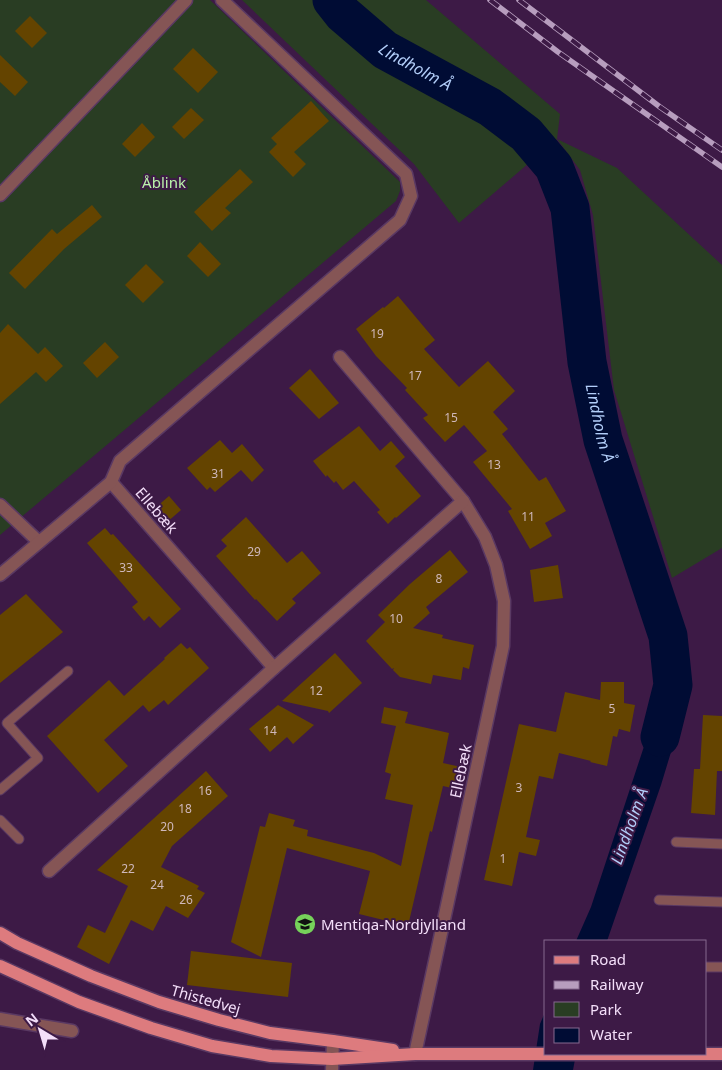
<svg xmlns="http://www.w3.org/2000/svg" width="722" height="1070" font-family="'Noto Sans',sans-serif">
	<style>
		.green { fill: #293d23 }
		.water { fill: #000c34 }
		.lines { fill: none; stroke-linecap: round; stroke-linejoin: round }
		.river { stroke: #000c34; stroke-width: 39 }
		.building { fill: #644400 }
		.lane-casing { stroke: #5a3963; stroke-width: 11 }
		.street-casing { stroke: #5a3963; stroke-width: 15 }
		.primary-casing { stroke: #5a3963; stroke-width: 15 }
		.lane { stroke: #855555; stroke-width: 9 }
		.street { stroke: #855555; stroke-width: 12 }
		.primary { stroke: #dd7b7e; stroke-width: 12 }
		.rail-casing { stroke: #b79dbe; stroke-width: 5.5 }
		.rail { stroke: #3d1a46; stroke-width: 4; stroke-dasharray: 11; stroke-linecap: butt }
		.labels { text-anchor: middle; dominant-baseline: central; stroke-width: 4; stroke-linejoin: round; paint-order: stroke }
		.number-label { font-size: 12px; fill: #cfb8bb }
		.park-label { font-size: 15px; fill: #baf3aa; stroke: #3d1a46 }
		.street-label { font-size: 15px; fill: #f3def9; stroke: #3d1a46 }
		.poi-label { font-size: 15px; fill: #f3def9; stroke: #3d1a46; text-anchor: start }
		.water-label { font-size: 16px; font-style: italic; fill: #b2cef9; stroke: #3d1a46 }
	</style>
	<rect width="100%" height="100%" fill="#3d1a46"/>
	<g class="green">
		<polygon points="0,0 210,0 400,182 400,191 396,201 0,535"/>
		<polygon points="242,0 426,0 560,114 557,139 617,168 722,265 722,548 672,578 614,390 593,215 580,170 557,139 459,223 414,164"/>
	</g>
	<g class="water">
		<polygon points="685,681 681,719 661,785 607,941 576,941 591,907 657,707 673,685"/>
		<polygon points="546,1010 546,1054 576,1054 573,1070 533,1070 540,1024"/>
	</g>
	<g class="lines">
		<path class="river" id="s1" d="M 332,0 L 343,14 L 385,50 L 490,107 L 526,134 L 554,167 L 570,208 L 587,362 L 603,440 L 668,636 L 673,685 L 660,737"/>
	</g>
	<g class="building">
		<polygon points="30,16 47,33 32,48 15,31"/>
		<polygon points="193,48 218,72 198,93 173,69"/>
		<polygon points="0,55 28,82 15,96 0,82"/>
		<polygon points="311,101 329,121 294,152 306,164 293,177 269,152 277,144 271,138"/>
		<polygon points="191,108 204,120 184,139 172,127"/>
		<polygon points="142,123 155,137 135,157 122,144"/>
		<polygon points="240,169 253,182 225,208 231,213 212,231 194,212"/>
		<polygon points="92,205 102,217 64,249 25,289 9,273 52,229 57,234"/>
		<polygon points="200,242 221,264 208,277 187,256"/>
		<polygon points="146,264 164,282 143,303 125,285"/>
		<polygon points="398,296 435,340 424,349 459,387 488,361 515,391 493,412 508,429 502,434 539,481 546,477 566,511 545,523 552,536 530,549 508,511 512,509 473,462 487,451 464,425 445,442 423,418 428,415 405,390 407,388 376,356 356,329 383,307 384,308"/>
		<polygon points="8,324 38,354 45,347 63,366 46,382 36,372 0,404 0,333"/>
		<polygon points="105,342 119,357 97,378 83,363"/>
		<polygon points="310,369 339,403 319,419 289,388"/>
		<polygon points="359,426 380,451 391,441 405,457 395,466 421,496 396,518 395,517 388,524 377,512 380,510 354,481 343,490 336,481 334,483 327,475 326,477 313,461"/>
		<polygon points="220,440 232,453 242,444 264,470 252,482 241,470 215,492 210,487 207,490 187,468"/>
		<polygon points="169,496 181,510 166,523 154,509"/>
		<polygon points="246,517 287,563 302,551 321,573 292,599 296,603 277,621 256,599 255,600 216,556 227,546 221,540"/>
		<polygon points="105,528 111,535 113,534 181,609 160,628 149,616 144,621 132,607 138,602 87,543"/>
		<polygon points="450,550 468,572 426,607 430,613 413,628 443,635 442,638 474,645 469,669 463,667 461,680 433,675 431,684 400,677 393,670 394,668 392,669 366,641 385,622 378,615 410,584"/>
		<polygon points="558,565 563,598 534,602 530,570"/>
		<polygon points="26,594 63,632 0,683 0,615"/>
		<polygon points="181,643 187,649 190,647 209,668 168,705 164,700 149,712 143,705 104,740 128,766 98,793 47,736 109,680 124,696 165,659 164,658"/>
		<polygon points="335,653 362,683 329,713 328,711 282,701"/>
		<polygon points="601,682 624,682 624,703 635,705 630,732 619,729 617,737 613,736 607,766 590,762 591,761 559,753 553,779 539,776 526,837 540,840 536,856 519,852 512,886 484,880 519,724 556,732 565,692 600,700"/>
		<polygon points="278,705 314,725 293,744 287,737 270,752 249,729"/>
		<polygon points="384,707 408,712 405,723 449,733 443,763 461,767 456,789 443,786 432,832 430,831 408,926 359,914 370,871 287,848 261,957 231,942 260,826 265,827 269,813 295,820 293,826 308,830 307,836 374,853 401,866 413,805 385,799 391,774 385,772 396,726 381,723"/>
		<polygon points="703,715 722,716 722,771 717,771 715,815 691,813 694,769 700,769"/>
		<polygon points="206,771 228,796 172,846 161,867 199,886 197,889 205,893 188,918 166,906 153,931 131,920 109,964 77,947 88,925 105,933 128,886 97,870"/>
		<polygon points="191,951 292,963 288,997 187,985"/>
	</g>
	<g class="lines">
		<g class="lane-casing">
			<g id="lane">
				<polyline points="0,790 38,758 7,723 68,671"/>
				<polyline points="0,820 19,839"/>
				<polyline points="676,842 722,844"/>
				<polyline points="659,900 722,902"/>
				<polyline points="706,967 722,967"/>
			</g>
		</g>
		<g class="street-casing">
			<g id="street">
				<polyline points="0,195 186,0"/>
				<polyline points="340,357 463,501 485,537 496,565 504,601 503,646 415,1054"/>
				<polyline points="111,482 274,668"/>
				<polyline points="0,505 39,542"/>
				<polyline points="0,575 111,482 120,461 400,220 411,196 406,174 222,0"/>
				<polyline points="49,871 274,668 463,501"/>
				<polyline points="0,1019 72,1031"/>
				<polyline points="332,1070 333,1041"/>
			</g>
		</g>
		<g class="primary-casing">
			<g id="primary">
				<polyline points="0,933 17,943 91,976 159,1002 219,1020 270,1033 333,1041 393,1050"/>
				<polyline points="0,966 79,1002 151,1028 212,1046 271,1056 332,1059 415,1054 722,1054"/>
			</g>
		</g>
		<use href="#lane" class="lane"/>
		<use href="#street" class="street"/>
		<use href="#primary" class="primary"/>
		<g class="rail-casing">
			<g id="rail">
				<polyline points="490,0 558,52 722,167"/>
				<polyline points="519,0 660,107 722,150"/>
			</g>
		</g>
		<use href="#rail" class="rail"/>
	</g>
	<defs>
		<g id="school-disc" transform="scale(1.125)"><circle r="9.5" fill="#76d25a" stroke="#3d1a46"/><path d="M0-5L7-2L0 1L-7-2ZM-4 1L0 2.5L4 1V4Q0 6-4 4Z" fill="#111"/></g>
	</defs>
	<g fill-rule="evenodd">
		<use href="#school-disc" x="305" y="924"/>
	</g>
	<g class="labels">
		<g class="number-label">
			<text x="377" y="333">19</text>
			<text x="415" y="375">17</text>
			<text x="451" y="417">15</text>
			<text x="494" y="464">13</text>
			<text x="218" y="473">31</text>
			<text x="528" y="516">11</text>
			<text x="254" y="551">29</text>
			<text x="126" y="567">33</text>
			<text x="439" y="578">8</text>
			<text x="396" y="618">10</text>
			<text x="316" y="690">12</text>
			<text x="612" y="708">5</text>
			<text x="270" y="730">14</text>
			<text x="519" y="787">3</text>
			<text x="205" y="790">16</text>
			<text x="185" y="808">18</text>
			<text x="167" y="826">20</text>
			<text x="503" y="858">1</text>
			<text x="128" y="868">22</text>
			<text x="157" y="884">24</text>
			<text x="186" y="899">26</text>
		</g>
		<g class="park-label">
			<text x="164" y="182">Åblink</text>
		</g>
		<g class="street-label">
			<text transform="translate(157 510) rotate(49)">Ellebæk</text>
			<text transform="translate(460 771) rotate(-78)">Ellebæk</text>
			<text transform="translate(206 999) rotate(16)">Thistedvej</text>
		</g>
		<g class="poi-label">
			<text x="321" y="924">Mentiqa-Nordjylland</text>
		</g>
		<g class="water-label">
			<text stroke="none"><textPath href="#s1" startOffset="108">Lindholm Å</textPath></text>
			<text stroke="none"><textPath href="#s1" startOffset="542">Lindholm Å</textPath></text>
			<text transform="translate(629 826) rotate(-70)">Lindholm Å</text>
		</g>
	</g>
	<rect x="544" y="940" width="162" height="115" fill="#3d1a46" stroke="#86688e"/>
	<rect x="554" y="956" width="25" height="8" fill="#dd7b7e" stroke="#86688e"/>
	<text x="590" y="965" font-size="15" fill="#f3def9">Road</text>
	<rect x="554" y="981" width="25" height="8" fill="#b79dbe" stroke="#86688e"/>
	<text x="590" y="990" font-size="15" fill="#f3def9">Railway</text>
	<rect x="554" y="1002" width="25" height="15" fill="#293d23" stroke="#86688e"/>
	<text x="590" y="1015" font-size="15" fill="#f3def9">Park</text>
	<rect x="554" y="1028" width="25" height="15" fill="#000c34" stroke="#86688e"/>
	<text x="590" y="1040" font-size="15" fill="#f3def9">Water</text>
	<g transform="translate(40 1030) rotate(322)" stroke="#3d1a46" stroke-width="4" paint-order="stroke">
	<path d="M0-4L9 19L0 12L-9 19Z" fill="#f3def9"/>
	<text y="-8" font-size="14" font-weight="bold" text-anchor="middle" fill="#f3def9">N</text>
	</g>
</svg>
